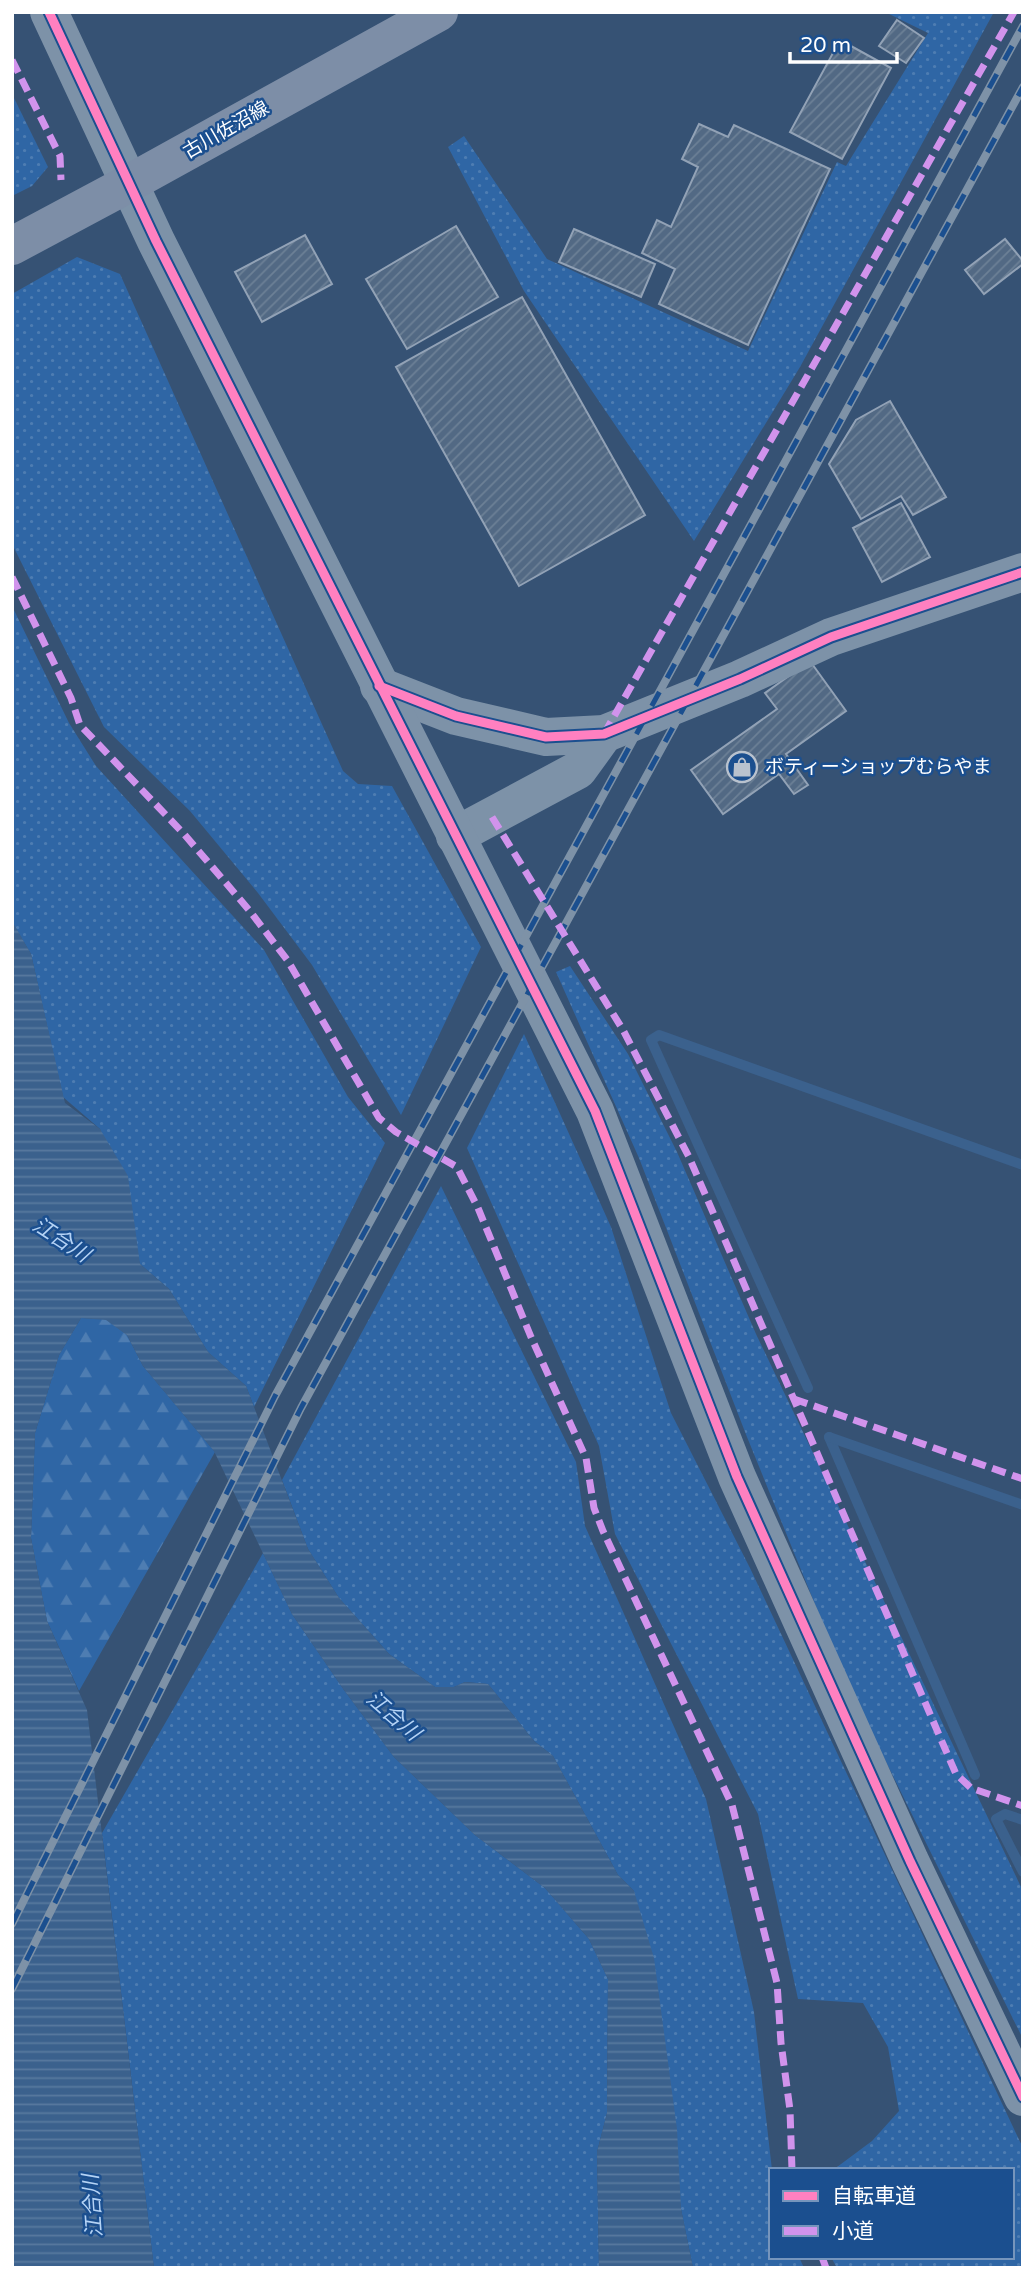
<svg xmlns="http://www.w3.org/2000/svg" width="1035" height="2280" font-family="'Varela Round','Noto Sans JP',sans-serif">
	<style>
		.grass { fill: url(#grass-dots) }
		.forest { fill: url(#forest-firs) }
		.water { fill: url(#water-rules) }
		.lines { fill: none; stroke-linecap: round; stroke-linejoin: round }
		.stream { stroke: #3b618d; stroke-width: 10 }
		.building { fill: url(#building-hatch); stroke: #92a2b6; stroke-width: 2 }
		.minor { stroke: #7d92a8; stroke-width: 38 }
		.tertiary { stroke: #7d92a8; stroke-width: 38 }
		.primary { stroke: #7d8ea7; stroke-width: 38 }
		.rail-casing { stroke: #7e92a7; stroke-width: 8 }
		.rail { stroke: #1b4f8f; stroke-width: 5; stroke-dasharray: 16; stroke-linecap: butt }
		.quiet { stroke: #d193ec; stroke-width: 7; stroke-dasharray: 14 7; stroke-linecap: butt }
		.cycleway-casing { stroke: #1b4f8f; stroke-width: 13 }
		.cycleway { stroke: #ff80c0; stroke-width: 9 }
		.labels { text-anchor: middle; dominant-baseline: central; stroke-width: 5; stroke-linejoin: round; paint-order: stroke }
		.street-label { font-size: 19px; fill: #fff; stroke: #1b4f8f }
		.poi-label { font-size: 19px; fill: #fff; stroke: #1b4f8f; text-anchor: start }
		.water-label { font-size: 21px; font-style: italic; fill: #b5d3f5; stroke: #1b4f8f }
	</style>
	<defs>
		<pattern id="grass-dots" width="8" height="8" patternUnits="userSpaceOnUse" patternTransform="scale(1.75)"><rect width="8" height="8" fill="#2f66a5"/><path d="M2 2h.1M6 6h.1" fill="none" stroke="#4e7db2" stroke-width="1.8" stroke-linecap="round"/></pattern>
		<pattern id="forest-firs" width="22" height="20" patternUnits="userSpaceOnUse" patternTransform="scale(1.75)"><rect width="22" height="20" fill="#2f66a5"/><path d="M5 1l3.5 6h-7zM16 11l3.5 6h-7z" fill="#4e7db2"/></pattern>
		<pattern id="water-rules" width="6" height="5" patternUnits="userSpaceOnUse" patternTransform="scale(1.75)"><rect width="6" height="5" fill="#3b618d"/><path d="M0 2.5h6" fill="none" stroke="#58799e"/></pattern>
		<pattern id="building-hatch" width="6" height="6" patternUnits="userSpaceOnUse" patternTransform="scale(1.75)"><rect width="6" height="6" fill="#526984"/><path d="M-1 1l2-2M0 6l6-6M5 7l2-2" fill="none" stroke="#6c8096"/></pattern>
	</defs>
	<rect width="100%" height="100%" fill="#365274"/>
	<g class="grass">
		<polygon points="885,12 994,12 800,367 694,541 524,291 448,147 464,136 547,259 748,351 837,162 846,166 928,33"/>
		<polygon points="12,94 48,167 32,186 12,196"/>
		<polygon points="77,257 120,274 343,771 358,784 392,786 481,947 401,1115 312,965 258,893 190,811 104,727 12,544 12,294"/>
		<polygon points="12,606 69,723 96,766 264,950 348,1097 385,1143 254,1407 246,1386 208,1352 169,1289 140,1264 100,1129 63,1097 31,954 12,922"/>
		<polygon points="570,966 628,1054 677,1152 756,1334 1023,1891 1023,2039 847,1683 747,1437 639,1158 556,972"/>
		<polygon points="524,1034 611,1227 671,1413 750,1568 1023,2148 1023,2268 837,2268 831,2257 1012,2257 1012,2170 833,2170 872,2141 899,2111 888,2047 863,2003 798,1999 758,1814 615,1534 599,1446 467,1148"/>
		<polygon points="441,1186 576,1462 585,1526 706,1799 754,2012 772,2170 771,2257 799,2257 804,2268 693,2268 681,2209 634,1891 618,1875 553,1756 534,1741 488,1684 465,1682 454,1687 435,1687 389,1654 339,1598 308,1549 282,1480"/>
		<polygon points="263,1553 292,1614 344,1690 394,1757 475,1835 545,1888 589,1939 608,1979 607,2113 597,2152 599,2268 154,2268 102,1833"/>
	</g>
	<polygon class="forest" points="81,1318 106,1319 127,1335 143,1366 215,1452 79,1691 47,1621 31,1538 35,1433 59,1355"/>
	<polygon class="water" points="12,921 31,954 65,1103 100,1129 128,1176 140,1264 169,1289 208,1352 246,1386 308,1549 339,1598 389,1654 435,1687 454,1687 465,1682 488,1684 534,1741 553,1756 618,1875 634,1891 654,1958 677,2129 681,2209 693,2268 599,2268 597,2152 607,2113 608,1979 589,1939 545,1888 475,1835 394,1757 344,1690 292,1614 214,1451 143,1366 127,1335 106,1320 81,1318 59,1355 35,1433 31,1538 47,1621 87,1710 154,2268 12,2268"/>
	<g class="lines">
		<g class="stream">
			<polyline points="808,1388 651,1040 659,1035 1023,1165"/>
			<polyline points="829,1437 975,1775"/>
			<polyline points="829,1437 1023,1505"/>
			<polyline points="1023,1820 1005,1814 996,1819 1023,1872"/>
		</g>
	</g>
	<g class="building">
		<polygon points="897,20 924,38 906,63 879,46"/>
		<polygon points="840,40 891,68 842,159 790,132"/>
		<polygon points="699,124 728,137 734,125 830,169 748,345 659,304 675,269 642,253 657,220 671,227 698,167 682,159"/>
		<polygon points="456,226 498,297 407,349 366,279"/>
		<polygon points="574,229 655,264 641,297 559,262"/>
		<polygon points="305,235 332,284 262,322 235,272"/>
		<polygon points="1005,239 1023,261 1023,264 984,294 965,270"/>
		<polygon points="522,297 645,515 519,586 396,367"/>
		<polygon points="890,401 946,497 913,515 901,496 861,519 829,464 856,420"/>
		<polygon points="901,503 930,557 882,582 853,528"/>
		<polygon points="810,661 846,711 786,754 808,785 794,794 779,774 723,814 691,770 777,709 765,693"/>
	</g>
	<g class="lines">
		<g class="minor">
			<polyline points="379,686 456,716 546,737 604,734 740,679 831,637 1023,572"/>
			<polyline points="455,836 578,770 604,734"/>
		</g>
		<polyline class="tertiary" points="49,12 156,241 595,1111 737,1477 910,1861 1023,2097"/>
		<polyline class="primary" points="12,246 128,184 439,12"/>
		<g class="rail-casing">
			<g id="rail">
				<polyline points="12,1924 275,1396 1023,26"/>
				<polyline points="12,1989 301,1408 1023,87"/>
			</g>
		</g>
		<use href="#rail" class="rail"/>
		<g class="quiet">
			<polyline points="12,60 60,156 61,180"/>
			<polyline points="12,577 71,698 80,725 184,834 249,910 288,961 379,1118 396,1132 457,1167 478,1208 531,1337 586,1458 594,1508 603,1531 732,1805 777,1983 781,2043 790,2110 792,2170"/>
			<polyline points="604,734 1014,12"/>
			<polyline points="492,817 623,1030 689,1157 956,1774 971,1788 1023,1806"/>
			<polyline points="794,1399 1023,1479"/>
			<polyline points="822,2257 826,2268"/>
		</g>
		<g class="cycleway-casing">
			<g id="cycleway">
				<polyline points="49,12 156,241 595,1111 737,1477 910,1861 1023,2097"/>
				<polyline points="379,686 456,716 546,737 604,734 740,679 831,637 1023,572"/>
			</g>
		</g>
		<use href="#cycleway" class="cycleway"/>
	</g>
	<defs>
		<g id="shop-ring" transform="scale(1.575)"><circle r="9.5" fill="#1b4f8f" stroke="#b9c2ce" stroke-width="1.5"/><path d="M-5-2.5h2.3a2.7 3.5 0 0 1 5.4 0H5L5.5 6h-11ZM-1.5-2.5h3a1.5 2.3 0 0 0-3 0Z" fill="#b9c2ce"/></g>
	</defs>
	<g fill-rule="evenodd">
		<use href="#shop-ring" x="742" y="767"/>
	</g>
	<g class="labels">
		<g class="street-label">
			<text transform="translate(226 130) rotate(-30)">古川佐沼線</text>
		</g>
		<g class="poi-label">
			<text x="765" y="767">ボティーショップむらやま</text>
		</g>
		<g class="water-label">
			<text transform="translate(61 1240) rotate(33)">江合川</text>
			<text transform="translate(393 1716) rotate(41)">江合川</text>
			<text transform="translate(93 2206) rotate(-94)">江合川</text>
		</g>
	</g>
	<rect width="1035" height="2280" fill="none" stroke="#ffffff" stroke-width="28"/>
	<rect x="769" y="2168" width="245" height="91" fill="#1b4f8f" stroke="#7695bc" stroke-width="2"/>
	<rect x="783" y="2191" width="35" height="10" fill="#ff80c0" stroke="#7695bc" stroke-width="2"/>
	<text x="832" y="2203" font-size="21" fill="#ffffff">自転車道</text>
	<rect x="783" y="2226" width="35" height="10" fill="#d193ec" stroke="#7695bc" stroke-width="2"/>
	<text x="832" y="2238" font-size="21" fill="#ffffff">小道</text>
	<path d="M790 52v10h107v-10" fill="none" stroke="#ffffff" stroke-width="3.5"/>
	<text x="800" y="52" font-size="21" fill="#ffffff" stroke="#1b4f8f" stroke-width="5" paint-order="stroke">20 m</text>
</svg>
